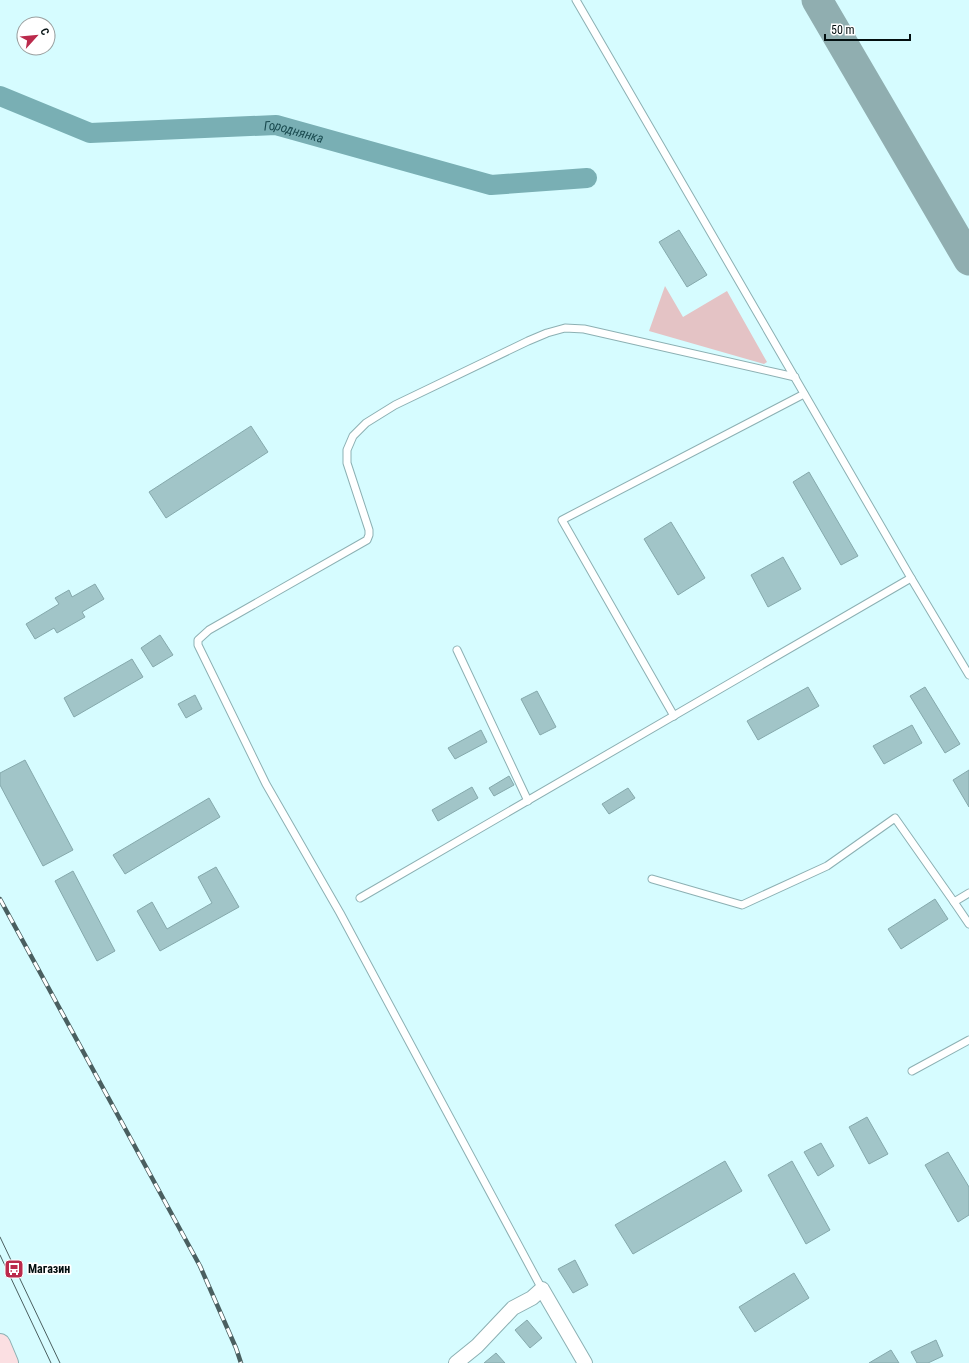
<svg xmlns="http://www.w3.org/2000/svg" width="969" height="1363" font-family="'Roboto Condensed',sans-serif">
	<style>
		.green { fill: #e4c3c5 }
		.lines { fill: none; stroke-linecap: round; stroke-linejoin: round }
		.river { stroke: #79afb4; stroke-width: 20 }
		.taxiway { stroke: #90aeb0; stroke-width: 31 }
		.building { fill: #a1c5c8; stroke: #85a9ac }
		.lane-casing { stroke: #8cb0b3; stroke-width: 9 }
		.street-casing { stroke: #8cb0b3; stroke-width: 16 }
		.secondary-casing { stroke: #8cb0b3; stroke-width: 22 }
		.lane { stroke: #fff; stroke-width: 7 }
		.street { stroke: #fff; stroke-width: 14 }
		.secondary { stroke: #fbdfe2; stroke-width: 20 }
		.tram { stroke: #4a5f60; stroke-width: 1 }
		.rail-casing { stroke: #4a5f60; stroke-width: 4.5 }
		.rail { stroke: #fff; stroke-width: 3; stroke-dasharray: 9; stroke-linecap: butt }
		.labels { text-anchor: middle; dominant-baseline: central; stroke-width: 3.5; stroke-linejoin: round; paint-order: stroke }
		.poi-label { font-size: 12px; font-weight: bold; fill: #030f10; stroke: #fff; text-anchor: start }
		.water-label { font-size: 13px; font-style: italic; fill: #194a4f; stroke: #fff }
	</style>
	<rect width="100%" height="100%" fill="#d6fcff"/>
	<polygon class="green" points="665,286 683,317 727,291 767,362 764,364 649,331"/>
	<g class="lines">
		<path class="river" id="s1" d="M 0,96 L 90,133 L 276,125 L 491,185 L 587,178"/>
		<polyline class="taxiway" points="817,0 969,260"/>
	</g>
	<g class="building">
		<polygon points="679,230 707,275 687,287 659,242"/>
		<polygon points="251,426 268,452 166,518 149,492"/>
		<polygon points="809,472 858,556 841,565 793,482"/>
		<polygon points="671,522 705,578 678,595 644,539"/>
		<polygon points="783,557 801,589 768,607 751,575"/>
		<polygon points="95,584 104,599 82,612 85,617 57,633 54,628 35,639 26,624 59,604 55,598 69,590 72,597"/>
		<polygon points="160,635 173,655 153,667 141,648"/>
		<polygon points="132,659 143,677 74,717 64,698"/>
		<polygon points="808,687 819,706 758,740 747,721"/>
		<polygon points="925,687 960,744 945,753 910,696"/>
		<polygon points="537,691 556,727 540,735 521,699"/>
		<polygon points="195,695 202,709 186,718 178,704"/>
		<polygon points="912,725 922,743 884,764 873,746"/>
		<polygon points="481,730 487,742 455,759 448,748"/>
		<polygon points="25,760 73,850 43,866 0,785 0,773"/>
		<polygon points="969,770 969,807 953,780"/>
		<polygon points="509,776 514,785 494,796 489,788"/>
		<polygon points="472,787 478,798 438,821 432,810"/>
		<polygon points="628,788 635,798 609,814 602,804"/>
		<polygon points="209,798 220,817 125,874 113,855"/>
		<polygon points="216,867 239,907 160,951 137,911 152,902 167,929 212,903 198,877"/>
		<polygon points="73,871 115,951 97,961 55,881"/>
		<polygon points="935,899 948,919 901,949 888,929"/>
		<polygon points="867,1117 888,1154 869,1164 849,1127"/>
		<polygon points="821,1143 834,1166 818,1176 804,1152"/>
		<polygon points="948,1152 969,1187 969,1215 958,1222 925,1165"/>
		<polygon points="725,1161 742,1191 633,1254 615,1225"/>
		<polygon points="792,1161 830,1230 806,1244 768,1175"/>
		<polygon points="575,1260 588,1285 573,1293 558,1269"/>
		<polygon points="794,1273 809,1298 755,1332 739,1307"/>
		<polygon points="527,1320 542,1338 530,1348 515,1330"/>
		<polygon points="936,1340 943,1356 928,1363 917,1363 911,1352"/>
		<polygon points="891,1350 899,1363 869,1363"/>
		<polygon points="496,1353 505,1363 484,1363"/>
	</g>
	<g class="lines">
		<g class="lane-casing">
			<g id="lane">
				<polyline points="576,0 911,578 969,675"/>
				<polyline points="457,650 528,801"/>
				<polyline points="674,716 562,520 804,394"/>
				<polyline points="652,879 742,905 827,866 895,818 954,902 969,893"/>
				<polyline points="360,898 911,578"/>
				<polyline points="954,902 969,924"/>
				<polyline points="912,1071 969,1040"/>
				<polyline points="542,1289 340,913 266,784 198,645 198,640 209,630 367,540 369,535 369,530 347,463 347,450 353,436 366,423 395,405 528,341 547,333 565,328 584,329 795,377"/>
			</g>
		</g>
		<g class="street-casing">
			<polyline id="street" points="456,1363 477,1346 513,1308 532,1298 542,1289 585,1363"/>
		</g>
		<g class="secondary-casing">
			<polyline id="secondary" points="0,1344 8,1363"/>
		</g>
		<use href="#lane" class="lane"/>
		<use href="#street" class="street"/>
		<use href="#secondary" class="secondary"/>
		<g class="tram">
			<polyline points="0,1237 60,1363"/>
			<polyline points="0,1255 51,1363"/>
		</g>
		<g class="rail-casing">
			<polyline id="rail" points="0,899 200,1266 236,1348 241,1363"/>
		</g>
		<use href="#rail" class="rail"/>
	</g>
	<defs>
		<g id="bus-square" transform="scale(1)"><rect x="-9" y="-9" width="18" height="18" rx="4" fill="#bb2a4c" stroke="#fff"/><path d="M-5-6H5V4H4V6H2V4H-2V6H-4V4H-5ZM-3.5-4V0h7V-4ZM-3.5 1.2v1.5H-2V1.2ZM2 1.2v1.5H3.5V1.2Z" fill="#fff"/></g>
	</defs>
	<g fill-rule="evenodd">
		<use href="#bus-square" x="14" y="1269"/>
	</g>
	<g class="labels">
		<g class="poi-label">
			<text x="28" y="1269">Магазин</text>
		</g>
		<g class="water-label">
			<text stroke="none"><textPath href="#s1" startOffset="302">Городнянка</textPath></text>
		</g>
	</g>
	<g transform="translate(36 36) rotate(63)"><circle r="19" fill="#ffffff" stroke="#9a9f9f"/>
	<path d="M0-3L7 15L0 10L-7 15Z" fill="#bb2a4c"/>
	<text y="-6" font-size="11" font-weight="bold" text-anchor="middle" fill="#030f10">С</text>
	</g>
	<path d="M825 34v6h85v-6" fill="none" stroke="#030f10" stroke-width="2"/>
	<text x="831" y="34" font-size="12" fill="#030f10" stroke="#ffffff" stroke-width="3" paint-order="stroke">50 m</text>
</svg>
